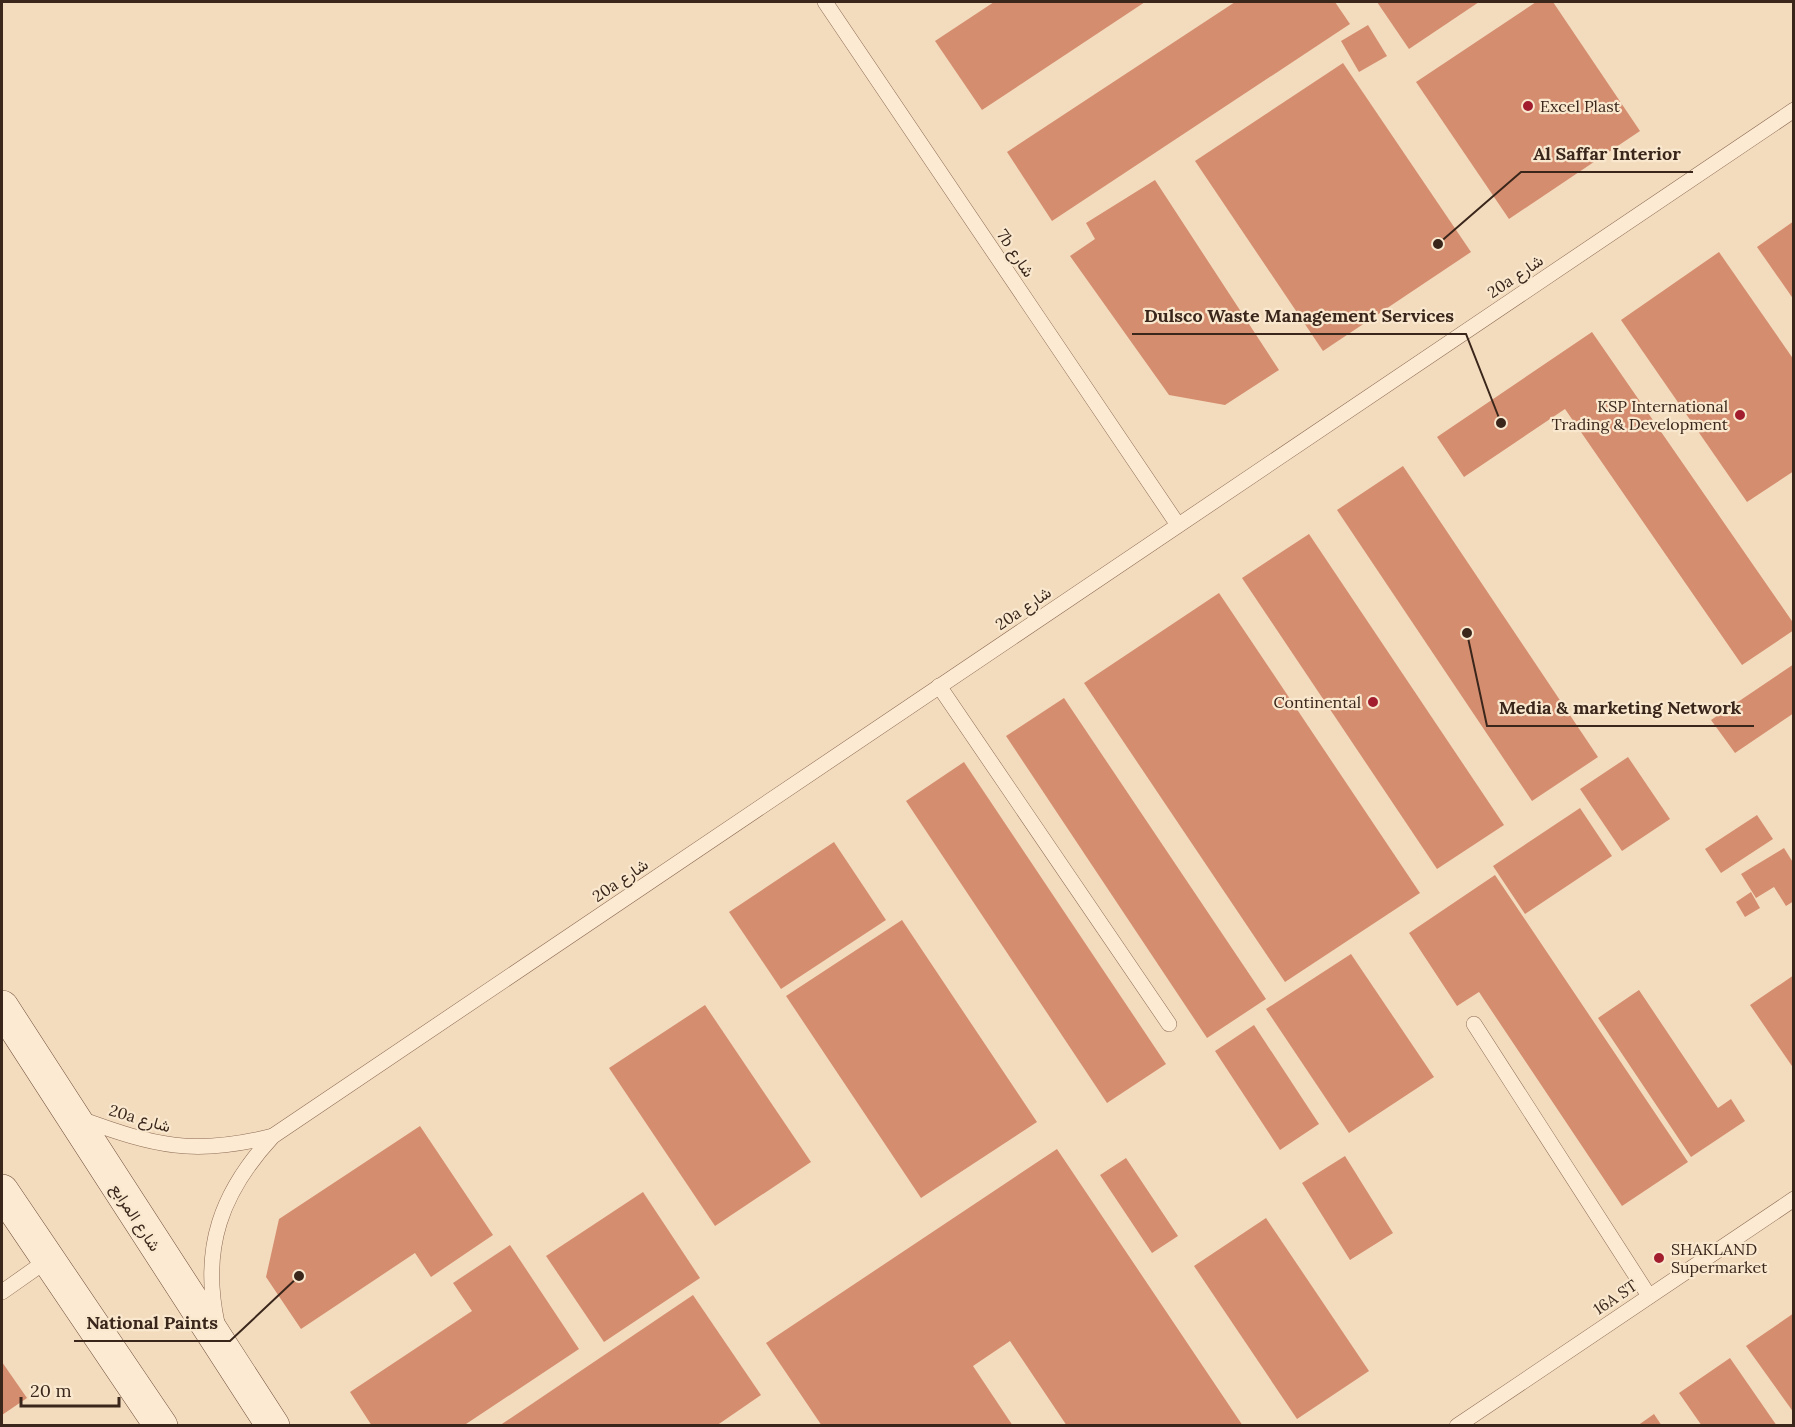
<svg xmlns="http://www.w3.org/2000/svg" width="1795" height="1427" font-family="Lora,Vazirmatn,serif">
	<style>
		.building { fill: #d58d6f }
		.lines { fill: none; stroke-linecap: round; stroke-linejoin: round }
		.lane-casing { stroke: #8d6b54; stroke-width: 16 }
		.secondary-casing { stroke: #6e4c38; stroke-width: 34 }
		.lane { stroke: #fcead2; stroke-width: 15 }
		.secondary { stroke: #fcead2; stroke-width: 33 }
		.poi-dot { fill: #a21e2f; stroke: #f9e7ce; stroke-width: 2 }
		.labels { text-anchor: middle; dominant-baseline: central; stroke-width: 4.5; stroke-linejoin: round; paint-order: stroke }
		.poi-label { font-size: 16px; fill: #3a261b; stroke: #f9e7ce; text-anchor: start }
		.street-label { font-size: 16px; fill: #3a261b; stroke: #f9e7ce }
		.leader { fill: none; stroke: #3a261b; stroke-width: 2 }
		.callout-dot { fill: #3a261b; stroke: #f9e7ce; stroke-width: 2 }
		.callout-label { font-size: 18px; text-anchor: middle; font-weight: bold; fill: #3a261b; stroke: #f9e7ce; stroke-width: 4.5; stroke-linejoin: round; paint-order: stroke }
	</style>
	<rect width="100%" height="100%" fill="#f3dcbe"/>
	<g class="building">
		<polygon points="994,2 1145,2 982,110 935,41"/>
		<polygon points="1235,2 1335,2 1350,24 1052,221 1007,152"/>
		<polygon points="1377,2 1479,2 1409,49"/>
		<polygon points="1536,2 1553,2 1640,131 1509,219 1416,82"/>
		<polygon points="1368,25 1387,56 1359,72 1341,41"/>
		<polygon points="1343,63 1471,252 1323,351 1195,161"/>
		<polygon points="1155,180 1279,370 1225,405 1169,395 1070,256 1095,239 1086,223"/>
		<polygon points="1794,221 1794,300 1757,247"/>
		<polygon points="1719,252 1794,360 1794,471 1747,502 1621,320"/>
		<polygon points="1592,332 1794,624 1794,630 1742,665 1565,409 1464,477 1437,437"/>
		<polygon points="1403,466 1598,757 1532,801 1337,510"/>
		<polygon points="1309,534 1504,825 1437,869 1242,578"/>
		<polygon points="1219,593 1420,893 1285,982 1084,683"/>
		<polygon points="1794,664 1794,713 1735,753 1711,720"/>
		<polygon points="1064,698 1266,999 1207,1038 1006,736"/>
		<polygon points="1628,757 1670,819 1622,851 1580,789"/>
		<polygon points="964,762 1166,1064 1107,1103 906,801"/>
		<polygon points="1580,808 1612,856 1525,914 1493,866"/>
		<polygon points="1757,815 1773,839 1721,873 1705,849"/>
		<polygon points="834,842 886,920 781,989 729,912"/>
		<polygon points="1784,848 1794,864 1794,901 1786,906 1774,887 1756,898 1741,874"/>
		<polygon points="1495,875 1688,1162 1622,1206 1479,992 1457,1006 1409,933"/>
		<polygon points="1751,892 1760,908 1745,917 1736,902"/>
		<polygon points="902,920 1037,1122 921,1198 786,996"/>
		<polygon points="1351,954 1434,1077 1349,1133 1266,1009"/>
		<polygon points="1794,975 1794,1069 1750,1005"/>
		<polygon points="1639,990 1718,1108 1731,1099 1745,1121 1691,1157 1598,1018"/>
		<polygon points="705,1005 811,1162 715,1226 609,1068"/>
		<polygon points="1254,1025 1319,1124 1280,1150 1215,1051"/>
		<polygon points="420,1126 493,1235 431,1277 415,1253 301,1329 266,1277 279,1219"/>
		<polygon points="1057,1149 1243,1426 1067,1426 1010,1341 973,1366 1013,1426 822,1426 766,1343"/>
		<polygon points="1345,1156 1393,1233 1350,1260 1302,1183"/>
		<polygon points="1126,1158 1178,1236 1152,1253 1100,1175"/>
		<polygon points="643,1192 700,1278 604,1342 546,1256"/>
		<polygon points="1266,1218 1369,1371 1297,1419 1194,1266"/>
		<polygon points="510,1245 579,1349 463,1426 372,1426 350,1392 472,1311 453,1283"/>
		<polygon points="693,1295 761,1395 716,1426 499,1426"/>
		<polygon points="1794,1313 1794,1413 1746,1346"/>
		<polygon points="1730,1358 1777,1426 1702,1426 1679,1393"/>
		<polygon points="2,1362 27,1398 2,1415"/>
		<polygon points="1654,1414 1662,1426 1637,1426"/>
	</g>
	<g class="lines">
		<g class="lane-casing">
			<g id="lane">
				<polyline points="825,2 1178,525"/>
				<polyline points="939,686 1169,1024"/>
				<polyline points="1474,1024 1649,1296"/>
				<path d="M 81,1119 C 155,1146 194,1156 273,1136"/>
				<polyline points="2,1292 49,1259"/>
				<path d="M 217,1323 C 201,1248 221,1192 273,1136 L 1794,110"/>
				<polyline points="1457,1426 1794,1199"/>
			</g>
		</g>
		<g class="secondary-casing">
			<g id="secondary">
				<polyline points="2,1007 273,1426"/>
				<polyline points="2,1191 161,1426"/>
			</g>
		</g>
		<use href="#lane" class="lane"/>
		<use href="#secondary" class="secondary"/>
	</g>
	<g class="poi-dot">
		<circle cx="1528" cy="106" r="6"/>
		<circle cx="1740" cy="415" r="6"/>
		<circle cx="1373" cy="702" r="6"/>
		<circle cx="1659" cy="1258" r="6"/>
	</g>
	<g class="labels">
		<g class="poi-label">
			<text x="1540" y="106">Excel Plast</text>
			<text x="1728" y="406" text-anchor="end">KSP International<tspan x="1728" dy="18">Trading &amp; Development</tspan></text>
			<text x="1361" y="702" text-anchor="end">Continental</text>
			<text x="1671" y="1249">SHAKLAND<tspan x="1671" dy="18">Supermarket</tspan></text>
		</g>
		<g class="street-label">
			<text transform="translate(1016 253) rotate(56)">7b شارع</text>
			<text transform="translate(1515 276) rotate(-34)">20a شارع</text>
			<text transform="translate(1023 608) rotate(-34)">20a شارع</text>
			<text transform="translate(620 880) rotate(-34)">20a شارع</text>
			<text transform="translate(140 1118) rotate(16)">20a شارع</text>
			<text transform="translate(136 1217) rotate(57)">شارع المرابع</text>
			<text transform="translate(1615 1297) rotate(-34)">16A ST</text>
		</g>
	</g>
	<path class="leader" d="M1438 244L1521 172H1693M1501 423L1466 334H1132M1467 633L1487 726H1754M299 1276L230 1341H74"/>
	<g class="callout-dot">
		<circle cx="1438" cy="244" r="6"/>
		<circle cx="1501" cy="423" r="6"/>
		<circle cx="1467" cy="633" r="6"/>
		<circle cx="299" cy="1276" r="6"/>
	</g>
	<g class="callout-label">
		<text x="1607" y="160">Al Saffar Interior</text>
		<text x="1299" y="322">Dulsco Waste Management Services</text>
		<text x="1620" y="714">Media &amp; marketing Network</text>
		<text x="152" y="1329">National Paints</text>
	</g>
	<rect width="1795" height="1427" fill="none" stroke="#3a261b" stroke-width="6"/>
	<path d="M21 1397v9h98v-9" fill="none" stroke="#3a261b" stroke-width="3"/>
	<text x="30" y="1397" font-size="18" fill="#3a261b" stroke="#f9e7ce" stroke-width="4.5" paint-order="stroke">20 m</text>
</svg>
